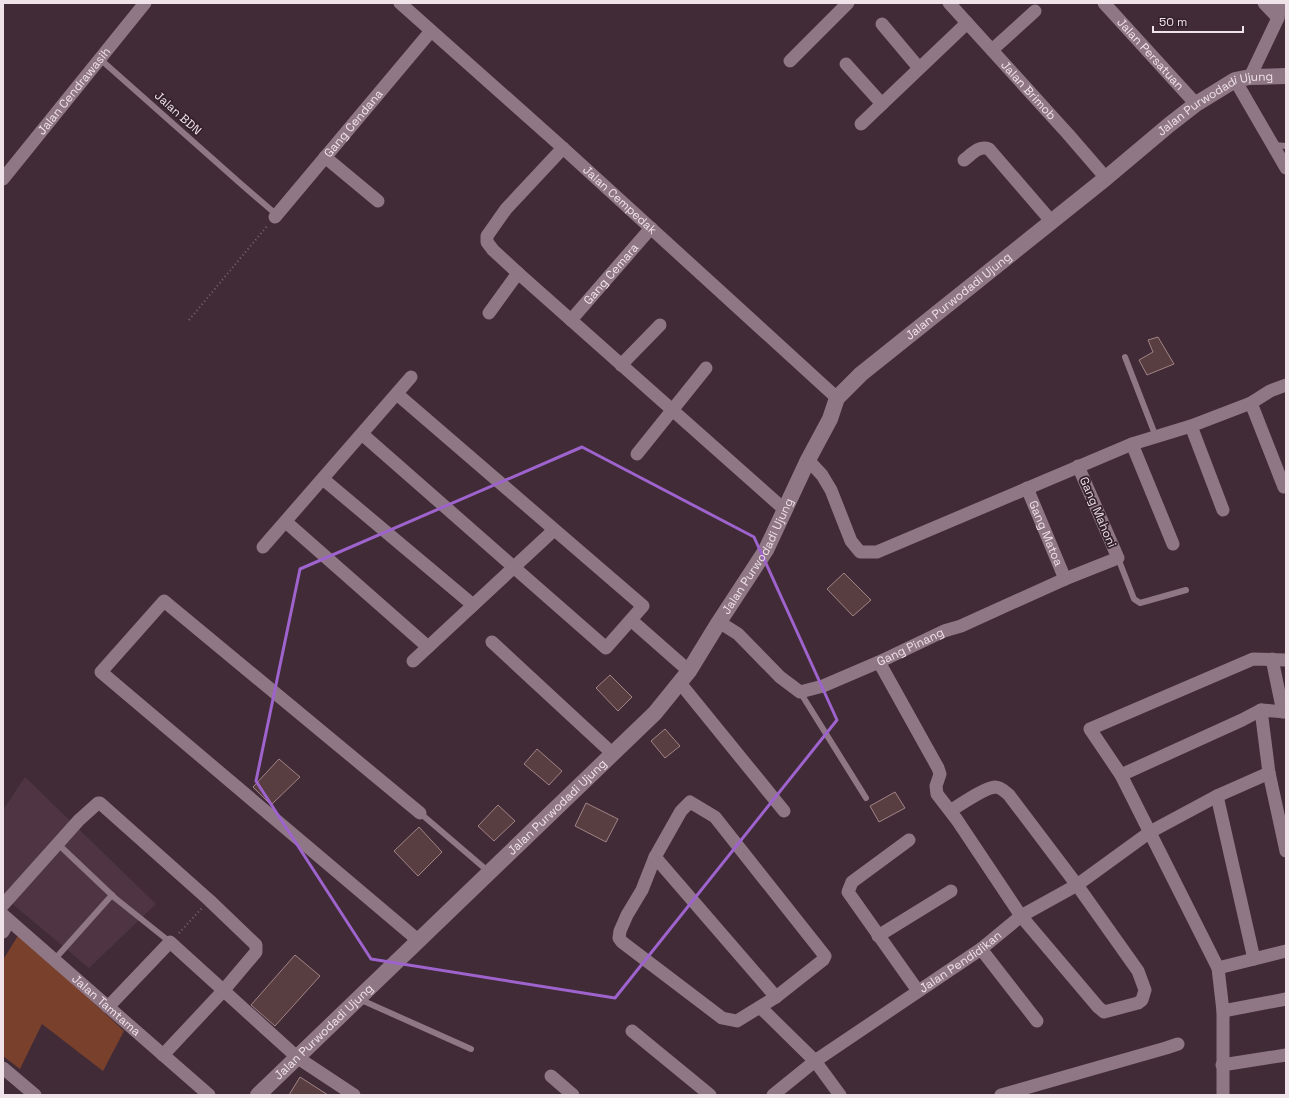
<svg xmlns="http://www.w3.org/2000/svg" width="1289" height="1098" font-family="'Space Grotesk',sans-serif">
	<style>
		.built { fill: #4f3544 }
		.green { fill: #79402c }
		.building { fill: #583e41; stroke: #a28487 }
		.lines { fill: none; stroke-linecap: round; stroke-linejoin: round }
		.path { stroke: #796670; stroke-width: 2; stroke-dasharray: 1 3; stroke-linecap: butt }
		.service { stroke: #8f7785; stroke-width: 6 }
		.minor { stroke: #8f7785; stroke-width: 13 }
		.tertiary { stroke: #8f7785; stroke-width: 16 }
		.marked { fill: none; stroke: #9e63cc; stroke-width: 3; stroke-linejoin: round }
		.labels { text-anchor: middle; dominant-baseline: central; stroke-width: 3.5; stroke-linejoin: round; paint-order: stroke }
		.street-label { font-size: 12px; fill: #f0e2e9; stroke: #35212d }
	</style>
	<rect width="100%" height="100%" fill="#402b37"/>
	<polygon class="built" points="25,777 156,904 89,968 3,896 3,810"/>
	<polygon class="green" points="19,934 124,1031 103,1071 42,1024 20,1069 3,1056 3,960"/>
	<g class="building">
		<polygon points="1158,337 1174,364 1147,375 1139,360 1153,352 1148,340"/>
		<polygon points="844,573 871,600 853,616 827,589"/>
		<polygon points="610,675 632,697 618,711 596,688"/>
		<polygon points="665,729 680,746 665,758 651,741"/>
		<polygon points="537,749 562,771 549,785 524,764"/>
		<polygon points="279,759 300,777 271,805 253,787"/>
		<polygon points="895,792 905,808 879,822 870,806"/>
		<polygon points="586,803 618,819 606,842 575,826"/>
		<polygon points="498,805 515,821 494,841 478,826"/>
		<polygon points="419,827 442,852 418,876 394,851"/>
		<polygon points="295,955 320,976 275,1026 251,1005"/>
		<polygon points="300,1077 328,1095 289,1095"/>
	</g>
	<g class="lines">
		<g class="path">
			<polyline points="189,320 268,225"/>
			<polyline points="179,933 202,908"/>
		</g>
		<g class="service">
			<polyline points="100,59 241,184 277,215"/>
			<polyline points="1274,145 1286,146"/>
			<polyline points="1125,357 1156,437"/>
			<polyline points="1118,558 1134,599 1140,603 1186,590"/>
			<polyline points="800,692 866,798"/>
			<polyline points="420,813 489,872"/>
			<polyline points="58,844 115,898 170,942"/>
			<polyline points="54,960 112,895"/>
			<polyline points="359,999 471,1049"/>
		</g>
		<g class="minor">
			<path id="s1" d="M 400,3 L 563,148 L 837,398"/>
			<path id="s2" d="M 949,3 L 1068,134 L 1106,178"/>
			<path id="s3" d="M 1104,3 L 1196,104"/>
			<polyline points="1264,3 1278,18"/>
			<polyline points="882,24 919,68"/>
			<polyline points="992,50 1035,11"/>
			<polyline points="790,61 848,3"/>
			<polyline points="846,64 882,104"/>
			<polyline points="1250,77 1278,18 1280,3"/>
			<polyline points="1235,80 1286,168"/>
			<polyline points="861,124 967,23"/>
			<polyline points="325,157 378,201"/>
			<path d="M 964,160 C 972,154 979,145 989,149 L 1052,222"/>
			<path id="s4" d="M 3,179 L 145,3"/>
			<path id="s5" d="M 275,217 L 431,31"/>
			<polyline points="518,273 493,250 487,242 487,236 506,209 563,148"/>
			<polyline points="489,313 518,273 785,510"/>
			<path id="s6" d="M 571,320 L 651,228"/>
			<polyline points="621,365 660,325"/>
			<polyline points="1251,403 1270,391 1286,385"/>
			<polyline points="1191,426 1223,510"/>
			<polyline points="362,434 606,648 643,606 397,394"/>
			<polyline points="1132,444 1173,544"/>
			<polyline points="637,454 706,368"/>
			<polyline points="808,460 822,475 831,490 851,541 860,552 877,552 1132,444 1191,426 1251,403 1284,487"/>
			<polyline points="323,479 473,605"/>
			<path id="s7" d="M 1027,488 L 1065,579"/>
			<polyline points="286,522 428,647"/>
			<polyline points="263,547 411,377"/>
			<polyline points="631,620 689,671"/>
			<path id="s8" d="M 719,622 L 738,634 L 780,677 L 800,692 L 823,686 L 879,662 L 944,631 L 961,626 L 1065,579 L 1118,558 L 1078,466"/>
			<polyline points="492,642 613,754"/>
			<polyline points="1272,659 1283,712"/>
			<polyline points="413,661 554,530"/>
			<path d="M 879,662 L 938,768 L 940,774 L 936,786 L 937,794 L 957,820 L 1021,916 L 1098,1007 L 1104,1012 L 1138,1003 L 1142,1000 L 1145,990 L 1138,971 L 1077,885 L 1009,795 C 1005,792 1001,787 995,787 C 984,788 960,805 950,811"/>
			<polyline points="680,683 784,811"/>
			<polyline points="1261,710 1269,773 1286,851"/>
			<polyline points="1121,775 1242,720 1261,710 1286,712"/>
			<polyline points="1217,796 1254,959"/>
			<polygon points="690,802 715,817 825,956 823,960 776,997 737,1021 722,1018 622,942 619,938 620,931 627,915 642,890 655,857 681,811"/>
			<polyline points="909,840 852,882 848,892 918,991"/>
			<polyline points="655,857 776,997"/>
			<polyline points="3,905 79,820 98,803 100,803 209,900 256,945 256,952 223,991 163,1055"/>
			<path id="s9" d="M 3,915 L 209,1095"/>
			<polyline points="3,932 9,921"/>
			<polyline points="878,936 951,891"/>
			<polyline points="419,941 101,672 164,601 420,813"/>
			<polyline points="981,949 1037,1021"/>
			<polyline points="1218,968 1286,951"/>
			<polyline points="108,1007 170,942 298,1058 354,1095"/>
			<polyline points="760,1007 815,1061 840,1095"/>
			<polyline points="1223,1011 1286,999"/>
			<polyline points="632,1031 710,1095"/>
			<polyline points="1222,1065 1286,1055"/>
			<polyline points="3,1068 35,1095"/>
			<polyline points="551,1076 573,1095"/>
			<path id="s10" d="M 773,1095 L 815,1061 L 981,949 L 1021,916 L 1077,885 L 1150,832 L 1217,796 L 1269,773"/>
			<polyline points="1001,1095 1166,1048 1178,1044"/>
			<polyline points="1223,1095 1223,1011 1218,968 1121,775 1090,729 1253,659 1286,660"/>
		</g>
		<path class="tertiary" id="s11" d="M 258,1095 L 655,713 L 689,671 L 719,622 L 766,550 L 808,460 L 830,419 L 837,398 L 861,374 L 1106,178 L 1169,125 L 1196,104 L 1235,80 L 1250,77 L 1286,76"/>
	</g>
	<path class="marked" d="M 582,447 L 754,537 L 837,720 L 615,998 L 371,959 L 256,781 L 300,569 Z"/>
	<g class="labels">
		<g class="street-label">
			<text stroke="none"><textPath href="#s3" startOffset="69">Jalan Persatuan</textPath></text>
			<text stroke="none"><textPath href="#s2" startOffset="118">Jalan Brimob</textPath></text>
			<text stroke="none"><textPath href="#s4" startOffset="113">Jalan Cendrawasih</textPath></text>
			<text stroke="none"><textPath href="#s11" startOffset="1399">Jalan Purwodadi Ujung</textPath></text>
			<text transform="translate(178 113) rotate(42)">Jalan BDN</text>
			<text stroke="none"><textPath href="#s5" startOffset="122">Gang Cendana</textPath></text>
			<text stroke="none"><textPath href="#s1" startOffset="295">Jalan Cempedak</textPath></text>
			<text stroke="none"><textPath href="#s6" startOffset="61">Gang Cemara</textPath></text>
			<text stroke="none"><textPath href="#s11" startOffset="1075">Jalan Purwodadi Ujung</textPath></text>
			<text transform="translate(1098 512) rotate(67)">Gang Mahoni</text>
			<text stroke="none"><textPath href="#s7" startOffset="49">Gang Matoa</textPath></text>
			<text stroke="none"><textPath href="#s11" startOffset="739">Jalan Purwodadi Ujung</textPath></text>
			<text stroke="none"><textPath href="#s8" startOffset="227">Gang Pinang</textPath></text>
			<text stroke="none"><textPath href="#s11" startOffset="415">Jalan Purwodadi Ujung</textPath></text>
			<text stroke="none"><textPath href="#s10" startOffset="230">Jalan Pendidikan</textPath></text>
			<text stroke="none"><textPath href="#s9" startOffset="137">Jalan Tamtama</textPath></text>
			<text stroke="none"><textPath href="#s11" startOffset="91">Jalan Purwodadi Ujung</textPath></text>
		</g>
	</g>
	<rect width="1289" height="1098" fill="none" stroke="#f0e2e9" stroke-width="8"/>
	<path d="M1153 26v6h90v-6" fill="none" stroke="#f0e2e9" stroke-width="2"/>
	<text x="1159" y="26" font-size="12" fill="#f0e2e9" stroke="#35212d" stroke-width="3" paint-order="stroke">50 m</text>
</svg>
